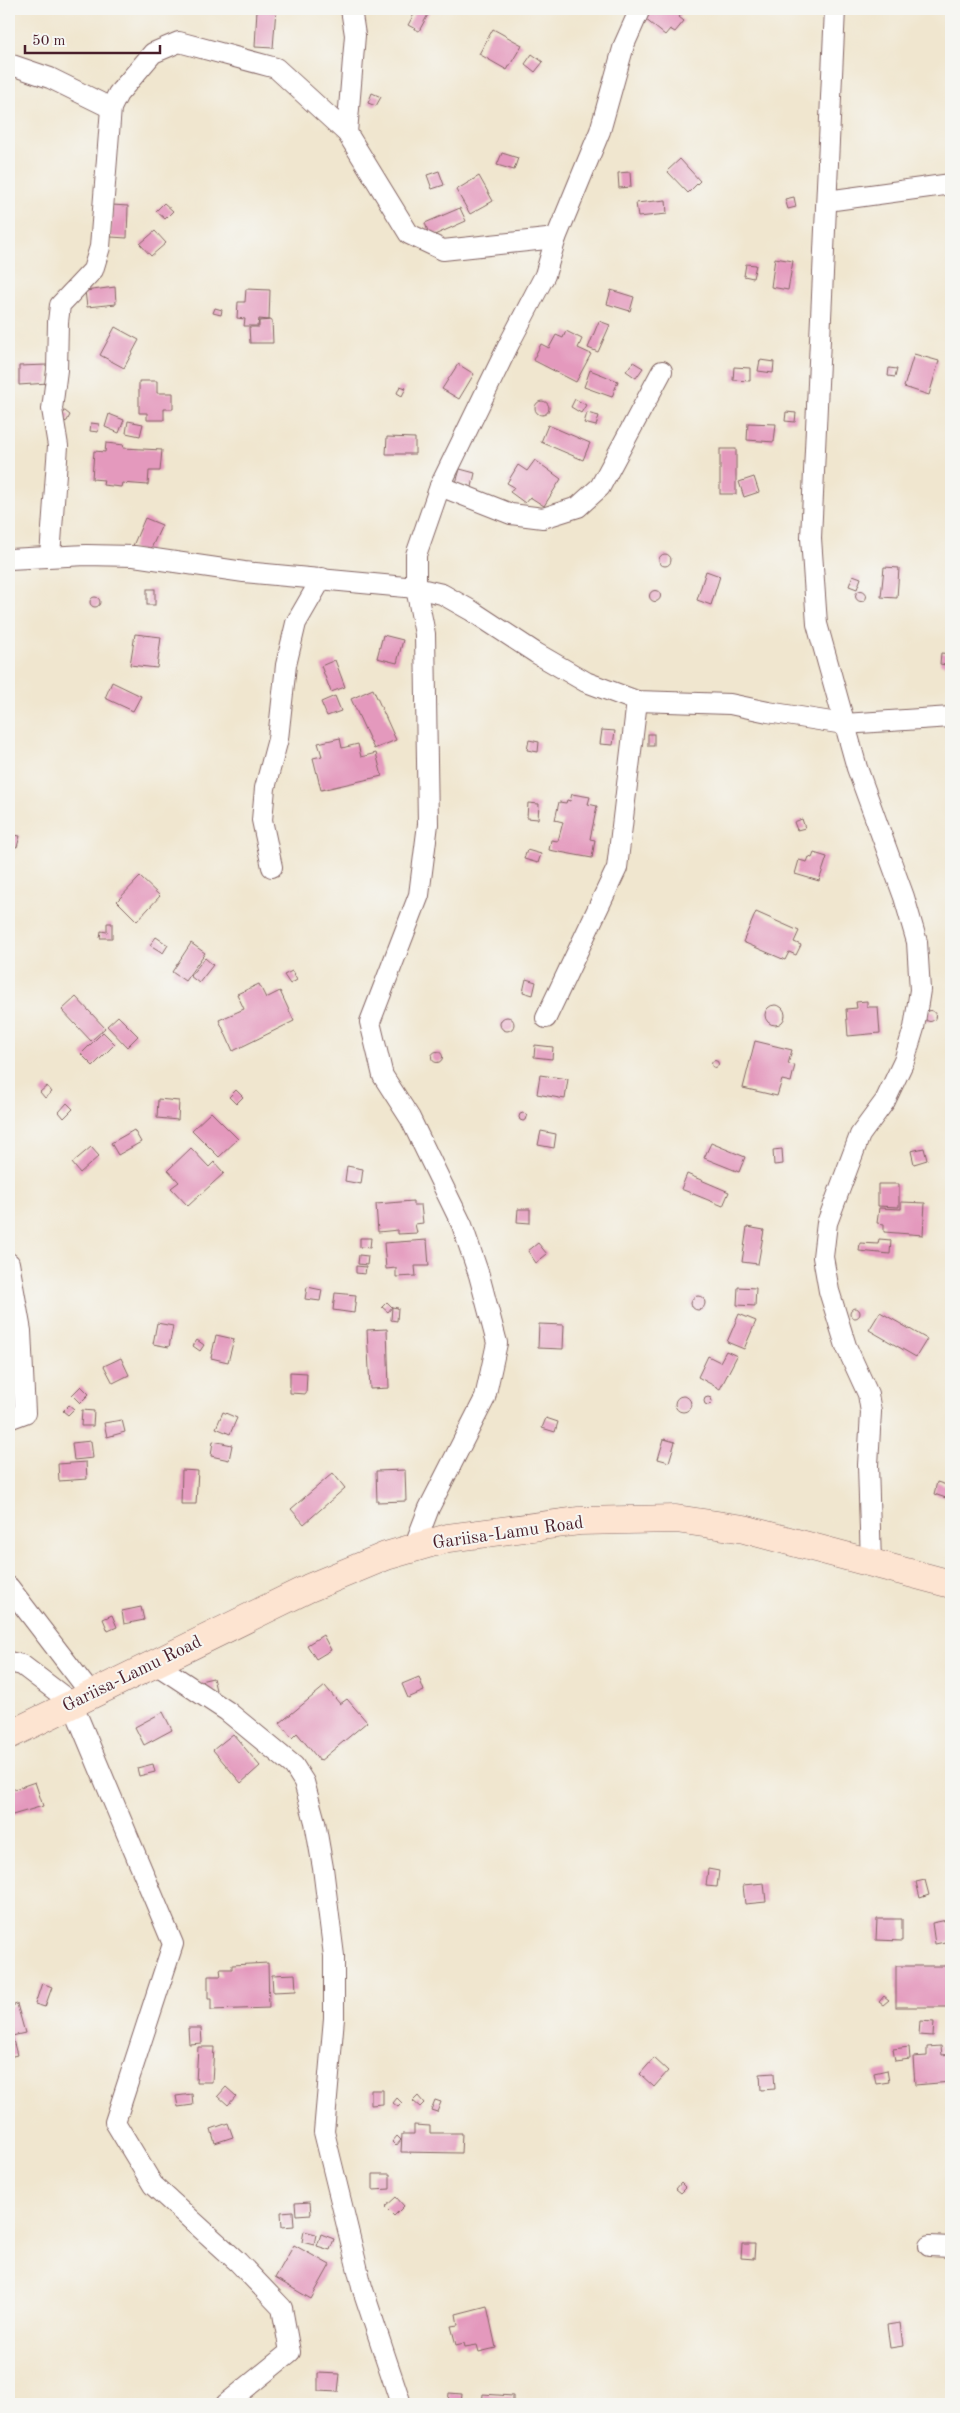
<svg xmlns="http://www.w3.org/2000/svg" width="960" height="2413" font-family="'Old Standard TT',serif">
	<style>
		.building { fill: #e499bd }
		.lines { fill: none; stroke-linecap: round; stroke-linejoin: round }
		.street-casing { stroke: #846564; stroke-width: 22 }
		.secondary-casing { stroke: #846564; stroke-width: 29 }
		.street { stroke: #fff; stroke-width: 20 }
		.secondary { stroke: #fde4d1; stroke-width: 28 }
		.labels { text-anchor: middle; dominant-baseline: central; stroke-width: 4; stroke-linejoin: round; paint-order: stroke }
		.street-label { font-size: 18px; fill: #4a1f2b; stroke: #f6f6f2 }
	</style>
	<rect width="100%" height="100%" fill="#f6f6f2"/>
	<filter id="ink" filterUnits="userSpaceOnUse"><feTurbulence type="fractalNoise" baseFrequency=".02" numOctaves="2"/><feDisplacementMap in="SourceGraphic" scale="10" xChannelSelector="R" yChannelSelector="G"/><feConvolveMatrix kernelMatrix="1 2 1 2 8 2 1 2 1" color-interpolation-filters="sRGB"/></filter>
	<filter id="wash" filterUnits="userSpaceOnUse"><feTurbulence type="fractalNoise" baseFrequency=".0096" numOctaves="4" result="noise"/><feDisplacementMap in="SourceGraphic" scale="20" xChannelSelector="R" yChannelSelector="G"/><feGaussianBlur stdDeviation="1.12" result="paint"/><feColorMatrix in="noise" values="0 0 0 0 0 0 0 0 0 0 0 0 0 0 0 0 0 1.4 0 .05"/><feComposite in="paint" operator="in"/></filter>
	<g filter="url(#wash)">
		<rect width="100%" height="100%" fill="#f0e6cf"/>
		<g id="blocks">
			<g class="building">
				<polygon points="257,9 276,9 273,48 255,47"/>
				<polygon points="417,9 431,9 419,31 408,25"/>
				<polygon points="652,9 685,9 679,17 684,21 675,32 670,29 665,35 645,19"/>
				<polygon points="493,29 522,45 507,70 479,54"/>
				<polygon points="532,54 543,62 535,72 525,64"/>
				<polygon points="372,93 381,97 376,106 368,103"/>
				<polygon points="502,153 518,158 514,170 497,165"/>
				<polygon points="680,159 700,181 688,193 667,171"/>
				<polygon points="439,171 444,185 432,189 427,175"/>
				<polygon points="630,172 631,187 619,188 618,173"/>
				<polygon points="479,176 493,201 470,214 456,190"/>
				<polygon points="794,197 796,207 788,209 785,199"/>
				<polygon points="666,200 667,214 638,217 636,203"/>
				<polygon points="164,203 173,211 165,219 156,211"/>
				<polygon points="112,205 128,206 127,238 111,237"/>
				<polygon points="460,208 466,221 430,237 425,223"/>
				<polygon points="155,231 166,243 151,256 140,244"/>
				<polygon points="775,258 793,261 788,290 771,287"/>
				<polygon points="746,264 756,265 753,278 744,276"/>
				<polygon points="115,287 116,304 87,307 85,291"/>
				<polygon points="246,289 270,290 269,320 259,319 258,326 244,326 245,319 237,318 238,302 245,302"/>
				<polygon points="611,290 634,297 630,311 607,304"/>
				<polygon points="215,308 222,310 221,315 213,313"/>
				<polygon points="272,320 273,343 250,343 249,327 259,327 259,321"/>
				<polygon points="599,321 610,325 598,352 588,348"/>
				<polygon points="115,327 139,340 124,368 100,355"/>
				<polygon points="566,331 582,339 578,348 591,354 576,382 533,360 541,344 549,348 556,335 563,338"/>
				<polygon points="914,354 939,361 929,395 904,387"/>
				<polygon points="760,360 774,362 773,373 758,371"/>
				<polygon points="633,362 643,368 636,378 626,371"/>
				<polygon points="458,364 474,374 459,399 442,389"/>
				<polygon points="47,365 48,383 19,385 19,366"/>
				<polygon points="734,367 750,368 750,381 733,380"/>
				<polygon points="889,368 897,369 895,377 888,376"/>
				<polygon points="590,370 618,381 612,397 584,387"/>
				<polygon points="139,381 157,381 157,393 173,393 173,409 164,409 164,420 147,420 147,413 139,413"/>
				<polygon points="400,386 406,388 402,396 397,393"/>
				<polygon points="575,399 586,405 581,413 571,407"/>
				<circle cx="542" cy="408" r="7"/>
				<polygon points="65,411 70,415 67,421 64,422 61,412"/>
				<polygon points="786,412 796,413 795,422 785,421"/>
				<polygon points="587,413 599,416 596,426 584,423"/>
				<polygon points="109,414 124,420 119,433 105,427"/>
				<polygon points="128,421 143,424 140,436 126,433"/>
				<polygon points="91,423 99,424 98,432 90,431"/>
				<polygon points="748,423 776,424 774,442 747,440"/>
				<polygon points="548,425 590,443 583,460 541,442"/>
				<polygon points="387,437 415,438 415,454 386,454"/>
				<polygon points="106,443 124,445 123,448 162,450 160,471 149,471 148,485 122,483 121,487 103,485 104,480 92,479 94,451 105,452"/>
				<rect x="720" y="449" width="16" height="45"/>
				<polygon points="535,460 561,479 544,506 530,497 525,503 510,492 514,487 507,483 518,465 527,471"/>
				<polygon points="460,469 475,473 472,487 456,483"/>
				<polygon points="754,477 759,492 744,497 739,482"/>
				<polygon points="145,518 162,525 148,555 132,548"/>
				<circle cx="665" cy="560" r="6"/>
				<polygon points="884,567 899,568 897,598 881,597"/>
				<polygon points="706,571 720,576 711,605 697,600"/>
				<polygon points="853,575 861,578 857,589 849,586"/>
				<rect x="147" y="589" width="8" height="16"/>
				<circle cx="655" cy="596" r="5.5"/>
				<circle cx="861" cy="596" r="5.5"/>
				<circle cx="95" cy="602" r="5"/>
				<polygon points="135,634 161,637 157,668 130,665"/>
				<polygon points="383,635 403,640 397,663 377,658"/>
				<polygon points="941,653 951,654 951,666 940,664"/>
				<polygon points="335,660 345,687 331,692 321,666"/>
				<polygon points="112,682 141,696 133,711 105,698"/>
				<polygon points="373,689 396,740 374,749 351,699"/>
				<polygon points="335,696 341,711 327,716 321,702"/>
				<polygon points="602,730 615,731 613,745 600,744"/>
				<rect x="648" y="734" width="6" height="12"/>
				<polygon points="340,738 342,748 358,744 361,757 376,753 382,776 321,790 313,758 322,756 318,743"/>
				<polygon points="529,740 539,742 538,752 527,750"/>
				<polygon points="572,794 590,797 588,804 597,806 590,839 595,840 592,858 549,850 551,840 558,841 563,822 555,820 559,802 566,803 567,800 570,801"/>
				<polygon points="528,803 539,804 538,819 527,818"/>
				<polygon points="802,819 805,828 797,830 794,822"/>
				<polygon points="9,834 20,836 17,847 9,845"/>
				<polygon points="527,850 541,854 538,863 524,859"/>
				<polygon points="814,853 827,857 819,881 795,874 799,860 807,862 809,857 812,858"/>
				<polygon points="140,877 160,896 137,921 117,901"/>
				<polygon points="756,912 799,931 794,942 801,945 796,955 789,952 785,960 743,942"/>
				<polygon points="107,923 112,923 112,938 100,938 101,931 107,932"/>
				<polygon points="156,937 168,945 163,953 150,945"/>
				<polygon points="191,943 205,953 185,981 172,972"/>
				<polygon points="205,958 213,965 199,983 190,976"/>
				<polygon points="292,971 297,980 290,984 284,975"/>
				<polygon points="526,979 536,982 533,995 523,992"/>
				<polygon points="259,984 266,998 280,991 294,1021 233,1051 219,1020 244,1009 237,994"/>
				<polygon points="76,997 105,1028 91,1041 62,1010"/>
				<polygon points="867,1001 867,1007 878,1007 880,1033 848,1036 846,1009 857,1008 856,1002"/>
				<circle cx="775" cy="1015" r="10"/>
				<circle cx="930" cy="1016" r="5.5"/>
				<polygon points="118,1016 138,1036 127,1047 107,1026"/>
				<circle cx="507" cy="1024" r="7"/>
				<polygon points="103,1032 115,1044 93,1066 81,1054"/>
				<polygon points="755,1041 792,1050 788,1064 795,1065 791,1082 782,1080 777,1096 743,1088"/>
				<polygon points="535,1045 553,1047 552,1059 534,1057"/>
				<circle cx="437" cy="1057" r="5.5"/>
				<circle cx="715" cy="1064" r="3.5"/>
				<polygon points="540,1075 568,1079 565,1099 537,1094"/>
				<polygon points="47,1086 52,1092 45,1098 40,1092"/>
				<polygon points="236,1090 243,1097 236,1104 229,1097"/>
				<polygon points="158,1099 179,1101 178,1120 157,1118"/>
				<polygon points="67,1103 73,1109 64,1118 59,1112"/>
				<polygon points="211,1112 238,1139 219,1157 192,1130"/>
				<circle cx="523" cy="1117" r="4"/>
				<polygon points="134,1130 141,1142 118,1155 111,1143"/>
				<polygon points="541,1131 556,1134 554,1148 538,1145"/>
				<polygon points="711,1143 745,1157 739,1172 704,1158"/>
				<polygon points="91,1147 99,1156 80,1173 72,1163"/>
				<polygon points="191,1148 209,1167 214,1162 224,1173 188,1206 171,1188 179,1182 168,1170"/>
				<polygon points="924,1148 927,1160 914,1164 911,1151"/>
				<polygon points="782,1149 783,1164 774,1165 773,1150"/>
				<polygon points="347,1166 363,1169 361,1184 345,1181"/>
				<polygon points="687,1174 729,1192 723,1206 681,1189"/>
				<polygon points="878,1184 899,1184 899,1207 878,1206"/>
				<polygon points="413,1201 413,1205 421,1205 423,1223 415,1224 417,1233 398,1234 398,1230 378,1232 376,1204"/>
				<polygon points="901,1202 925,1203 923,1235 884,1232 884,1224 877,1223 879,1208 901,1209"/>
				<polygon points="518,1209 530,1209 530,1223 517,1222"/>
				<polygon points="747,1227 764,1230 758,1264 742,1262"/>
				<polygon points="360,1238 371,1238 370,1248 360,1247"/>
				<polygon points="879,1239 891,1240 890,1254 859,1251 860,1243 878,1244"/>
				<polygon points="427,1240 429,1266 415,1266 416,1276 396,1277 396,1268 386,1269 384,1243"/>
				<polygon points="538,1243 547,1254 536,1263 528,1251"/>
				<polygon points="359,1255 368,1256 367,1265 358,1264"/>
				<polygon points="356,1266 366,1267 365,1274 356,1273"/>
				<polygon points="307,1287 322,1290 320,1301 305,1299"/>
				<polygon points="738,1287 756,1288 755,1306 737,1305"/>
				<polygon points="335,1293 356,1295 354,1313 333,1310"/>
				<circle cx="698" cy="1303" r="7"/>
				<polygon points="387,1302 392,1307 388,1312 382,1307"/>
				<polygon points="392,1307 398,1308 397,1321 391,1320"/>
				<circle cx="855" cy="1313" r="5"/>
				<polygon points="880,1312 927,1339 916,1357 869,1330"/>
				<polygon points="739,1314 756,1321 744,1349 727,1342"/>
				<polygon points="157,1323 173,1326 169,1347 153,1344"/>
				<polygon points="539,1324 564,1325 563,1349 538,1348"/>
				<polygon points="387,1329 389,1388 370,1389 367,1330"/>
				<polygon points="216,1335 234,1339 228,1362 211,1358"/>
				<polygon points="197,1340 204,1345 200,1351 193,1346"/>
				<polygon points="726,1351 737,1356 720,1389 698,1377 708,1356 720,1362"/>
				<polygon points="121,1358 129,1375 113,1383 104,1366"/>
				<polygon points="290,1372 307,1373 306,1394 290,1393"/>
				<polygon points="81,1386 89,1394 80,1403 72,1395"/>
				<circle cx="683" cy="1404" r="8"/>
				<circle cx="708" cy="1401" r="4"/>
				<polygon points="69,1405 74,1409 68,1415 63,1411"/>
				<polygon points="82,1410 94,1411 93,1426 81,1426"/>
				<polygon points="223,1412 237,1418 230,1434 216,1428"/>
				<polygon points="546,1418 558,1422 555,1432 542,1428"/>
				<polygon points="122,1420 125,1432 107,1437 104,1423"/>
				<polygon points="664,1439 675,1442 669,1462 658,1459"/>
				<polygon points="91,1441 93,1458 74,1460 72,1443"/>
				<polygon points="213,1441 232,1445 229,1460 211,1456"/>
				<polygon points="86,1462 87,1479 59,1481 58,1464"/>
				<polygon points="182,1470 198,1471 196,1504 181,1504"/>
				<polygon points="405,1470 406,1501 377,1502 376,1471"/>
				<polygon points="333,1473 345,1488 304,1524 291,1509"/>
				<polygon points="937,1482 950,1486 946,1498 934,1494"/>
				<polygon points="141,1607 144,1620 124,1624 122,1611"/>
				<polygon points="112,1615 117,1627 108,1631 103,1619"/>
				<polygon points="323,1635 331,1650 316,1659 307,1645"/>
				<polygon points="419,1677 424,1691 408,1698 402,1684"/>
				<polygon points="213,1678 216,1690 203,1693 200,1681"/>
				<polygon points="325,1686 340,1704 347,1699 367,1722 320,1761 297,1733 292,1738 280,1723"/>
				<polygon points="163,1712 172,1730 144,1745 135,1727"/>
				<polygon points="233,1734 260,1766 241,1783 213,1750"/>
				<polygon points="153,1764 155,1772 139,1776 137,1768"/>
				<polygon points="35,1782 43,1806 9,1816 9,1791"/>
				<polygon points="708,1869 719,1871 717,1887 706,1886"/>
				<polygon points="925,1880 929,1895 920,1898 916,1882"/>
				<polygon points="764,1883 766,1902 745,1904 743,1885"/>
				<polygon points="877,1919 902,1919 902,1941 876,1940"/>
				<polygon points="947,1920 950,1941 935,1944 932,1923"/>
				<polygon points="268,1963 269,2008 211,2010 211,1999 208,1999 208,1976 221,1976 220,1969 232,1969 232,1965"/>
				<rect x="896" y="1966" width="55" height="41"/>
				<polygon points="295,1974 296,1991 273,1992 272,1975"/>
				<polygon points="42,1983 52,1987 45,2007 35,2004"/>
				<polygon points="884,1996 889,2000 883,2005 879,2002"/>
				<polygon points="17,2004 25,2033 12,2036 17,2055 9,2057 9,2007"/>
				<polygon points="920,2021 934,2022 933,2036 919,2035"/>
				<polygon points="188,2028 201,2028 202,2043 189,2044"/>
				<polygon points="941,2046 942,2055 951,2054 951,2082 915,2085 913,2057 927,2056 927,2047"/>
				<polygon points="198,2047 214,2047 212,2082 196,2082"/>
				<polygon points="909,2047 910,2059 895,2061 893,2049"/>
				<polygon points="654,2058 668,2071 654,2087 640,2074"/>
				<polygon points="887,2070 889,2082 876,2084 874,2073"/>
				<polygon points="774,2073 775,2089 761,2090 760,2074"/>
				<polygon points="226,2087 236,2096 228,2105 218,2096"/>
				<polygon points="371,2090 383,2090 383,2104 371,2105"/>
				<polygon points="192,2094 193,2105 178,2107 176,2096"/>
				<polygon points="418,2096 424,2103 420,2107 413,2101"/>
				<polygon points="397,2098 402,2103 398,2107 393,2103"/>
				<polygon points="435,2100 441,2102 437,2112 431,2110"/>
				<polygon points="228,2123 233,2137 215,2143 211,2129"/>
				<polygon points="414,2125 430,2126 430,2133 462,2133 461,2153 401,2152 402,2134 414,2134"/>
				<polygon points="397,2136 401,2140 396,2146 392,2142"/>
				<polygon points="373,2174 390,2174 390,2189 373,2190"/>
				<polygon points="681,2183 686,2188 681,2193 676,2189"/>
				<polygon points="396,2197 404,2206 394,2216 385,2207"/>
				<polygon points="310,2202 311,2214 296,2215 295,2203"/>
				<polygon points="293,2211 294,2226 282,2227 281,2212"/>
				<polygon points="304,2231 316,2234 314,2245 302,2242"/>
				<polygon points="321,2234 334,2239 330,2250 317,2246"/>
				<polygon points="742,2244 755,2244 754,2259 741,2258"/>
				<polygon points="294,2245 330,2265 311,2299 275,2278"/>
				<polygon points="487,2306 496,2348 479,2352 477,2345 465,2347 464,2343 456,2345 451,2326 458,2325 456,2314"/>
				<polygon points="900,2323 903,2346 890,2348 887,2325"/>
				<polygon points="318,2373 340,2374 338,2392 318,2391"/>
				<polygon points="449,2393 462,2394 461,2404 448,2404"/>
				<polygon points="483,2394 513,2396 513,2404 482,2404"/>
			</g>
		</g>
	</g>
	<g filter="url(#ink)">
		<use href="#blocks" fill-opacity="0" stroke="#846564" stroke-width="1"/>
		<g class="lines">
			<g class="street-casing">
				<g id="street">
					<polyline points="835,9 811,538 817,624 857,768 904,897 917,942 920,990 914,1028 904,1061 885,1101 860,1135 827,1223 823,1257 829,1291 846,1346 868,1394 871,1412 868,1465 871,1563"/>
					<polyline points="9,64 50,78 111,108"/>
					<polyline points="347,133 355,35 351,9"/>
					<polyline points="827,201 951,184"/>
					<polyline points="440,486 511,514 543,518 578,507 600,487 662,371"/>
					<polyline points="50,556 58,446 52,409 57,370 58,322 60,305 93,270 100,247 111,108 118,94 153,53 179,42 276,68 347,133 409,234 443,250 556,238"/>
					<polyline points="9,559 86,555 134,556 244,572 416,588 442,594 472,611 536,653 586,682 637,701 730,704 768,712 844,724 951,717"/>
					<polyline points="272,867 262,820 265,788 278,739 286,665 296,623 322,578"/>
					<polyline points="546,1018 617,868 637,701"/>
					<polyline points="9,1263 21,1331 25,1413 9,1419"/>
					<polyline points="414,1547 429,1508 485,1398 497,1343 479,1275 462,1225 410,1118 383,1076 370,1022 419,895 428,824 425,634 416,588 416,555 440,486 510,342 545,275 556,238 600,131 624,45 640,9"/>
					<polyline points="9,1587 91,1694"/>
					<polyline points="9,1662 22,1665 72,1703 173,1944 115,2122 153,2185 238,2262 282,2308 290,2352 226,2404"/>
					<polyline points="154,1663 227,1711 294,1766 304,1782 315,1822 323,1868 334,1956 334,2018 324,2132 362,2287 401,2404"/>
					<polyline points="929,2246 951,2247"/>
				</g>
			</g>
			<g class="secondary-casing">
				<polyline id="secondary" points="9,1735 309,1588 386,1556 448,1538 579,1521 676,1519 744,1529 951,1584"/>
			</g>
			<use href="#street" class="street"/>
			<use href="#secondary" class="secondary"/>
		</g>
	</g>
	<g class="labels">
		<g class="street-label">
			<text transform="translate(508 1533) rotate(-8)">Gariisa-Lamu Road</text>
			<text transform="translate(132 1674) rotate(-26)">Gariisa-Lamu Road</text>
		</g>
	</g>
	<rect width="960" height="2413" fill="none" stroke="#f6f6f2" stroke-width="30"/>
	<path d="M25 45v8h135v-8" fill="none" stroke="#4a1f2b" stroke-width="2.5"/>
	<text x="32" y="45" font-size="15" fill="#4a1f2b" stroke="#f6f6f2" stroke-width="4" paint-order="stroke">50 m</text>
</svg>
